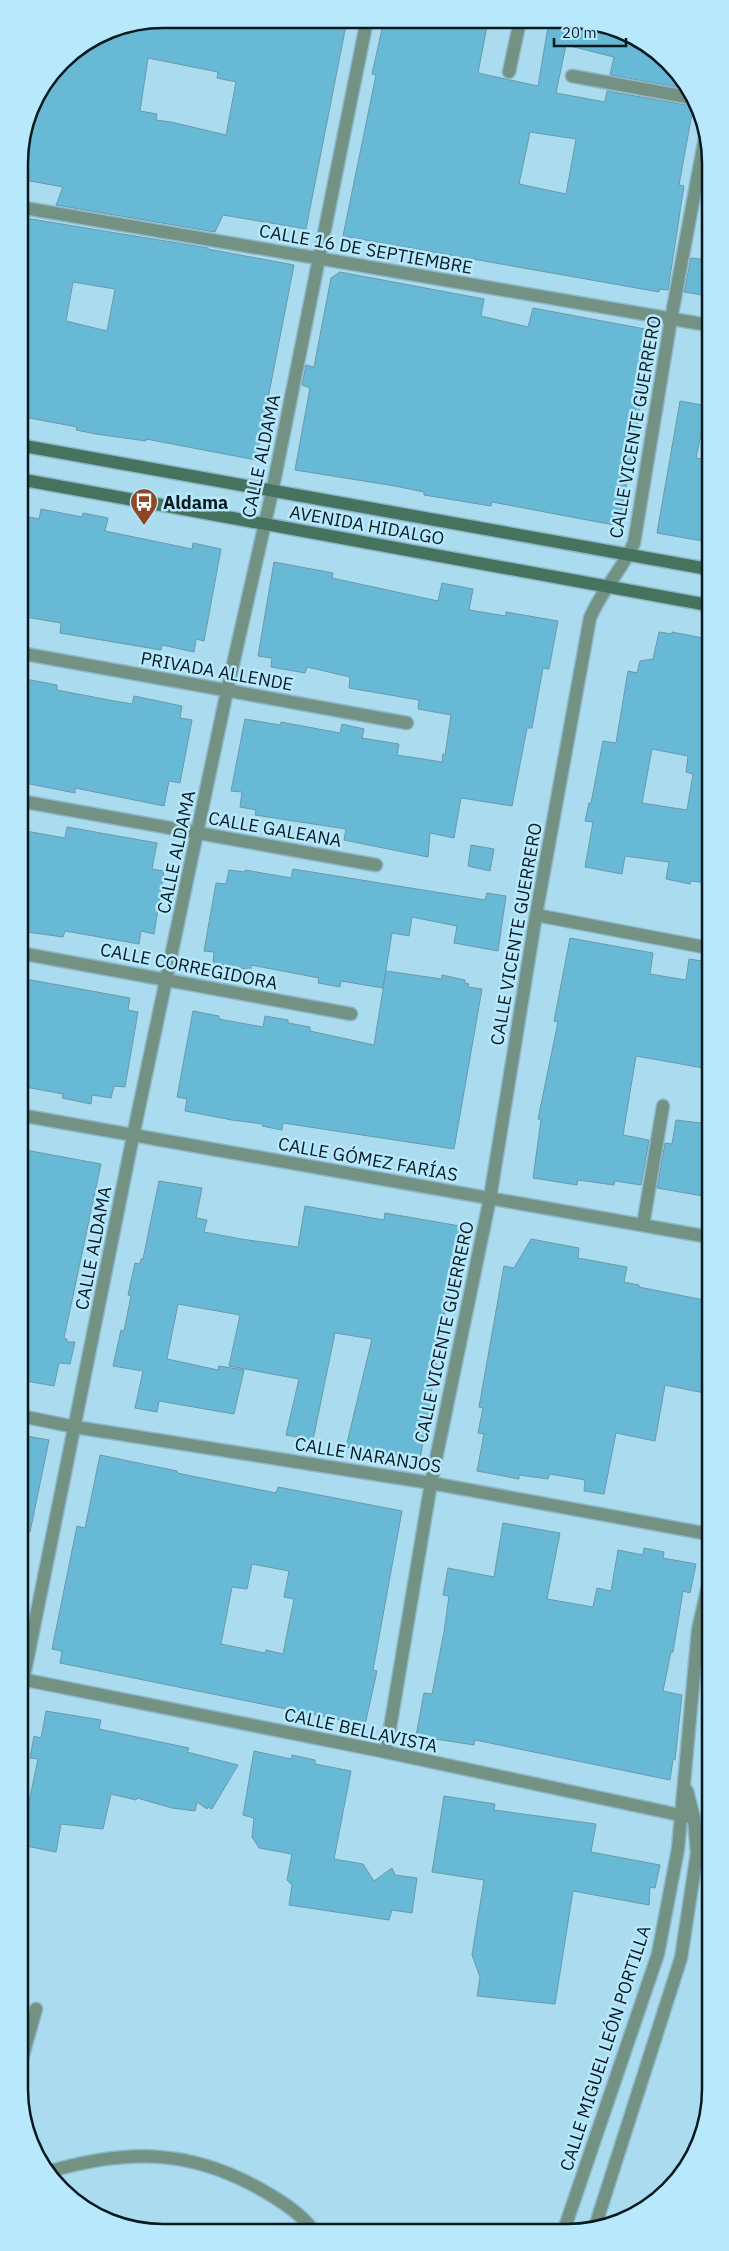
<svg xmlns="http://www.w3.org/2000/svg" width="729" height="2251" font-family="'IBM Plex Sans',sans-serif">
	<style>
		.building { fill: #67b9d6; stroke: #6b99ab; fill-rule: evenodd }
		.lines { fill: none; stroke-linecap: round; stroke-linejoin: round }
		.lane-casing { stroke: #8db8c9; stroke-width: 15 }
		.street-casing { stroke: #8db8c9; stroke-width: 15 }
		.secondary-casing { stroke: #8db8c9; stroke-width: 15 }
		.lane { stroke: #749283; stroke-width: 12 }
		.street { stroke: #749283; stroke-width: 12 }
		.secondary { stroke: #45735e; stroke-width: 12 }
		.labels { text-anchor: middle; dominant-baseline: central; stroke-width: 5; stroke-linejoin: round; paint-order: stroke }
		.street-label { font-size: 18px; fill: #071a21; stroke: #b7e8fb }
		.poi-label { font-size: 18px; font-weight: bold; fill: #071a21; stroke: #b7e8fb; text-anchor: start }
		.rim { fill: none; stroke: #071a21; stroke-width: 2.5 }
	</style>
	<rect width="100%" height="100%" fill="#aadbee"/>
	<g class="building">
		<path d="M 168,19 L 347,20 L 306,229 L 223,215 L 215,232 L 56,205 L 63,187 L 19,179 L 34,99 L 67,55 L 108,30 L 148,22 L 166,25 ZM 148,58 L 218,72 L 217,78 L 236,82 L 226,135 L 171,122 L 156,120 L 157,114 L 140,111 Z"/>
		<path d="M 384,20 L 488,21 L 478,73 L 538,86 L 549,21 L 595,22 L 668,61 L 683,88 L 610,75 L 614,57 L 566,45 L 556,93 L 605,102 L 607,91 L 686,105 L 691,104 L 693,108 L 679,185 L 684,186 L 668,290 L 659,289 L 659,292 L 343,236 L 376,75 L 372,74 ZM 530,132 L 576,139 L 566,194 L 519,184 Z"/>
		<path d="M 19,217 L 208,248 L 208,249 L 294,265 L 256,460 L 146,439 L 146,441 L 96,434 L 76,430 L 77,427 L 19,416 ZM 73,282 L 115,289 L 107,331 L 66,321 Z"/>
		<polygon points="691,258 708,260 708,296 684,292"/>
		<polygon points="340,272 484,299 481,316 528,327 533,308 645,329 652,340 619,526 492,502 491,506 424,495 424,492 395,486 295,470 310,388 302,385 306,365 314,367 331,278"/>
		<polygon points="680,401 707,406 696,458 708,460 708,542 657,533"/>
		<polygon points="41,509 82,517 83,513 108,518 105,531 192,549 193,543 221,549 204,641 196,639 194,652 162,645 161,650 60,633 61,623 20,616 20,515 39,519"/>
		<polygon points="274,562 333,573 332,578 438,601 442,583 473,589 469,610 506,616 506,612 558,621 549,669 543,668 532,728 527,728 512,806 461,798 454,838 430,833 428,857 344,840 346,829 255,815 256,810 240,807 242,792 231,791 245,719 280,725 281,722 340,733 342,724 364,729 362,738 399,744 397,755 442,762 443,754 445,755 451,715 418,709 419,700 349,688 350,677 307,667 305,673 271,667 272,658 258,656"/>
		<path d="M 659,632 L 672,634 L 672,632 L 708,639 L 708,883 L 691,881 L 690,884 L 666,879 L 669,862 L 625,856 L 622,874 L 585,867 L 593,822 L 585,821 L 589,803 L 591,803 L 603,741 L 616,743 L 628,671 L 637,673 L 640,661 L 653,659 ZM 652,749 L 688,756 L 686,772 L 693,774 L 687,810 L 642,803 Z"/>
		<polygon points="20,678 57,685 57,690 109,700 132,704 134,696 182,706 180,718 192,720 180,783 169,781 164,806 75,788 75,793 20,782"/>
		<polygon points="67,827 157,843 152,869 164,871 154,934 141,931 139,944 65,931 63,937 20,931 20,830 65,838"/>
		<polygon points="471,845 494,849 490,871 468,866"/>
		<polygon points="293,869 485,900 487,893 506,896 498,951 454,943 457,926 412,917 409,936 392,933 383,988 341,981 340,987 318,983 319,978 251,965 251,970 213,963 214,952 204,951 216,883 226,884 229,870 245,872 245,870 291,878"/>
		<polygon points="570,938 653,953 650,974 686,980 689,959 709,962 709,1069 636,1056 623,1135 649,1140 641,1185 615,1181 614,1185 578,1180 577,1185 533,1178 541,1120 538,1119 558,1022 554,1021"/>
		<polygon points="386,971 442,979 442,975 465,980 465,983 469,984 468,987 482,989 454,1149 283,1123 282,1130 262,1126 263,1124 232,1120 185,1111 187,1099 177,1097 193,1011 219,1016 219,1019 263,1027 265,1016 288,1020 288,1023 310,1027 310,1031 374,1045"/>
		<polygon points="20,978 130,998 128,1010 138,1012 125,1087 114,1086 111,1098 92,1095 91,1104 62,1098 63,1094 20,1086"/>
		<polygon points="676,1120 709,1124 709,1197 657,1188 665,1143 672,1144"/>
		<polygon points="20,1149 101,1164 64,1338 67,1339 67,1342 75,1342 70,1364 59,1363 54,1386 21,1380"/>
		<polygon points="159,1181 202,1188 196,1218 207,1220 204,1232 241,1239 298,1247 305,1206 384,1220 385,1213 460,1226 420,1459 346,1447 372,1339 335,1333 313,1440 286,1435 299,1379 229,1366 240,1315 178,1304 167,1359 218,1370 219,1366 244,1370 234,1414 159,1401 157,1412 135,1408 143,1371 113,1366 121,1330 124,1331 131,1296 128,1295 135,1263 140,1264 141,1259 143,1259"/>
		<polygon points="531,1239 579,1248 578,1258 627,1267 624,1282 639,1285 639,1287 709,1301 701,1359 709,1360 709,1394 665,1385 655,1441 616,1433 604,1494 584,1491 585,1480 550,1474 548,1479 519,1475 519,1479 477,1471 484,1434 478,1433 483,1408 479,1407 504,1266 514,1268"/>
		<polygon points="21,1435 49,1440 30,1532 21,1531"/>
		<path d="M 100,1455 L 177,1471 L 177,1473 L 276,1493 L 278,1487 L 402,1511 L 373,1670 L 377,1671 L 365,1725 L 60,1663 L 62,1651 L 52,1649 L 77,1526 L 85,1528 ZM 252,1564 L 289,1571 L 284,1597 L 294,1599 L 283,1654 L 266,1650 L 265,1653 L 221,1644 L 232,1587 L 247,1589 Z"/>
		<polygon points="503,1523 560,1533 547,1599 593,1607 597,1588 611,1591 618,1550 643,1555 644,1548 664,1552 663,1558 696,1564 690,1593 683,1591 673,1652 671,1652 663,1691 682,1695 675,1760 673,1759 670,1780 475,1740 474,1745 416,1736 424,1693 432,1694 444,1632 449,1596 443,1595 448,1568 494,1577"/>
		<polygon points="46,1711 101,1720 99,1729 189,1748 187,1752 238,1765 212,1809 208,1807 207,1809 197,1802 195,1811 172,1808 137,1798 136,1800 111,1794 103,1829 61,1824 56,1852 21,1845 21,1815 26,1816 38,1759 30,1758 34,1736 41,1738"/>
		<polygon points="254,1751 291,1759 292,1755 315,1760 315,1764 351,1771 334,1859 363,1864 374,1881 392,1868 395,1875 417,1878 412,1913 392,1910 389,1920 289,1905 292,1885 287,1880 292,1854 259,1848 252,1837 254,1818 243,1815"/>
		<polygon points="444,1796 495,1804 494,1810 596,1824 591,1852 660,1865 655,1888 650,1887 649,1905 573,1891 555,2004 477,1996 480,1977 472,1955 484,1880 432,1872"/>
	</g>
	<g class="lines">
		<g class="lane-casing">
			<g id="lane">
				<polyline points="509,72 520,21"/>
				<polyline points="572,76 687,97"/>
			</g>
		</g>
		<g class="street-casing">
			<g id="street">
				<polyline points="19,207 708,325"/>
				<polyline points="20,653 407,723"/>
				<polyline points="20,801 376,865"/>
				<polyline points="536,915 709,948"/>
				<polyline points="20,953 351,1014"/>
				<polyline points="20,1115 709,1237"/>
				<polyline points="643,1225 663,1106"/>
				<polyline points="21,1416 75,1427 431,1483 709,1534"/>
				<polyline points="21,1679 386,1752 694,1818"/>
				<polyline points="21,1691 133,1136 227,691 272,492 367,20"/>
				<path d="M 386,1752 L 431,1483 L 490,1198 L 536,915 L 590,618 C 601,591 622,570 634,543 L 671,319 L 706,132"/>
				<polyline points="21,2062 36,2009"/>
				<path d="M 51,2171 C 129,2149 190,2149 262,2190 C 281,2201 299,2212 313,2230"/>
				<polyline points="564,2230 658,1954 678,1849 698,1630 707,1590 709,1586"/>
				<polyline points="594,2230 681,1958 697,1853 694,1818 687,1791"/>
			</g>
		</g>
		<g class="secondary-casing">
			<g id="secondary">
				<polyline points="19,445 708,569"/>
				<polyline points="19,479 708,605"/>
			</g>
		</g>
		<use href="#lane" class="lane"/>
		<use href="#street" class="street"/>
		<use href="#secondary" class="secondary"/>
	</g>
	<defs>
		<g id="bus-pin" transform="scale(1.4375)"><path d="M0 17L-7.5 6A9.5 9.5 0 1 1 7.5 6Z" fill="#8f4726" stroke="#b7e8fb"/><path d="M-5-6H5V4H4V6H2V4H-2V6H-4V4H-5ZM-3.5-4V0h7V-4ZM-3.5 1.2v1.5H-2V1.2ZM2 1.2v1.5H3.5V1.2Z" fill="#fff"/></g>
	</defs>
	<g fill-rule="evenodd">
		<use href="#bus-pin" x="144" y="502"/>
	</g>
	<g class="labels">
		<g class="street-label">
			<text transform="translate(366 249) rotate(10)">CALLE 16 DE SEPTIEMBRE</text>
			<text transform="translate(635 427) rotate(-80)">CALLE VICENTE GUERRERO</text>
			<text transform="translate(261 456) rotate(-78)">CALLE ALDAMA</text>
			<text transform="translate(367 525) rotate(10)">AVENIDA HIDALGO</text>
			<text transform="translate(217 671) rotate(10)">PRIVADA ALLENDE</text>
			<text transform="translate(275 829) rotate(10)">CALLE GALEANA</text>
			<text transform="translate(176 852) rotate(-78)">CALLE ALDAMA</text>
			<text transform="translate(516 934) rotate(-80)">CALLE VICENTE GUERRERO</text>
			<text transform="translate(189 966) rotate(11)">CALLE CORREGIDORA</text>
			<text transform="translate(368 1159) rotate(10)">CALLE GÓMEZ FARÍAS</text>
			<text transform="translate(93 1248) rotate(-79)">CALLE ALDAMA</text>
			<text transform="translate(444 1332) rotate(-78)">CALLE VICENTE GUERRERO</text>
			<text transform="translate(368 1455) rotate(9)">CALLE NARANJOS</text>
			<text transform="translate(361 1730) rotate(12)">CALLE BELLAVISTA</text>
			<text transform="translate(605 2048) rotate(-72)">CALLE MIGUEL LEÓN PORTILLA</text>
		</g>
		<g class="poi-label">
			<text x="163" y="502">Aldama</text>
		</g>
	</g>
	<path d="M0 0H729V2251H0ZM163 28H567A135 135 0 0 1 702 163V2089A135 135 0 0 1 567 2224H163A135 135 0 0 1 28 2089V163A135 135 0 0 1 163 28Z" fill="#b7e8fb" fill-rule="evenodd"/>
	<path class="rim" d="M163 28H567A135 135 0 0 1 702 163V2089A135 135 0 0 1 567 2224H163A135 135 0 0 1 28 2089V163A135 135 0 0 1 163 28Z"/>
	<path d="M554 38v8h72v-8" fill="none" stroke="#071a21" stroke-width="2.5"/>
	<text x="562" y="38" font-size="15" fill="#071a21" stroke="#b7e8fb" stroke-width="4" paint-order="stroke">20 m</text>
</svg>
